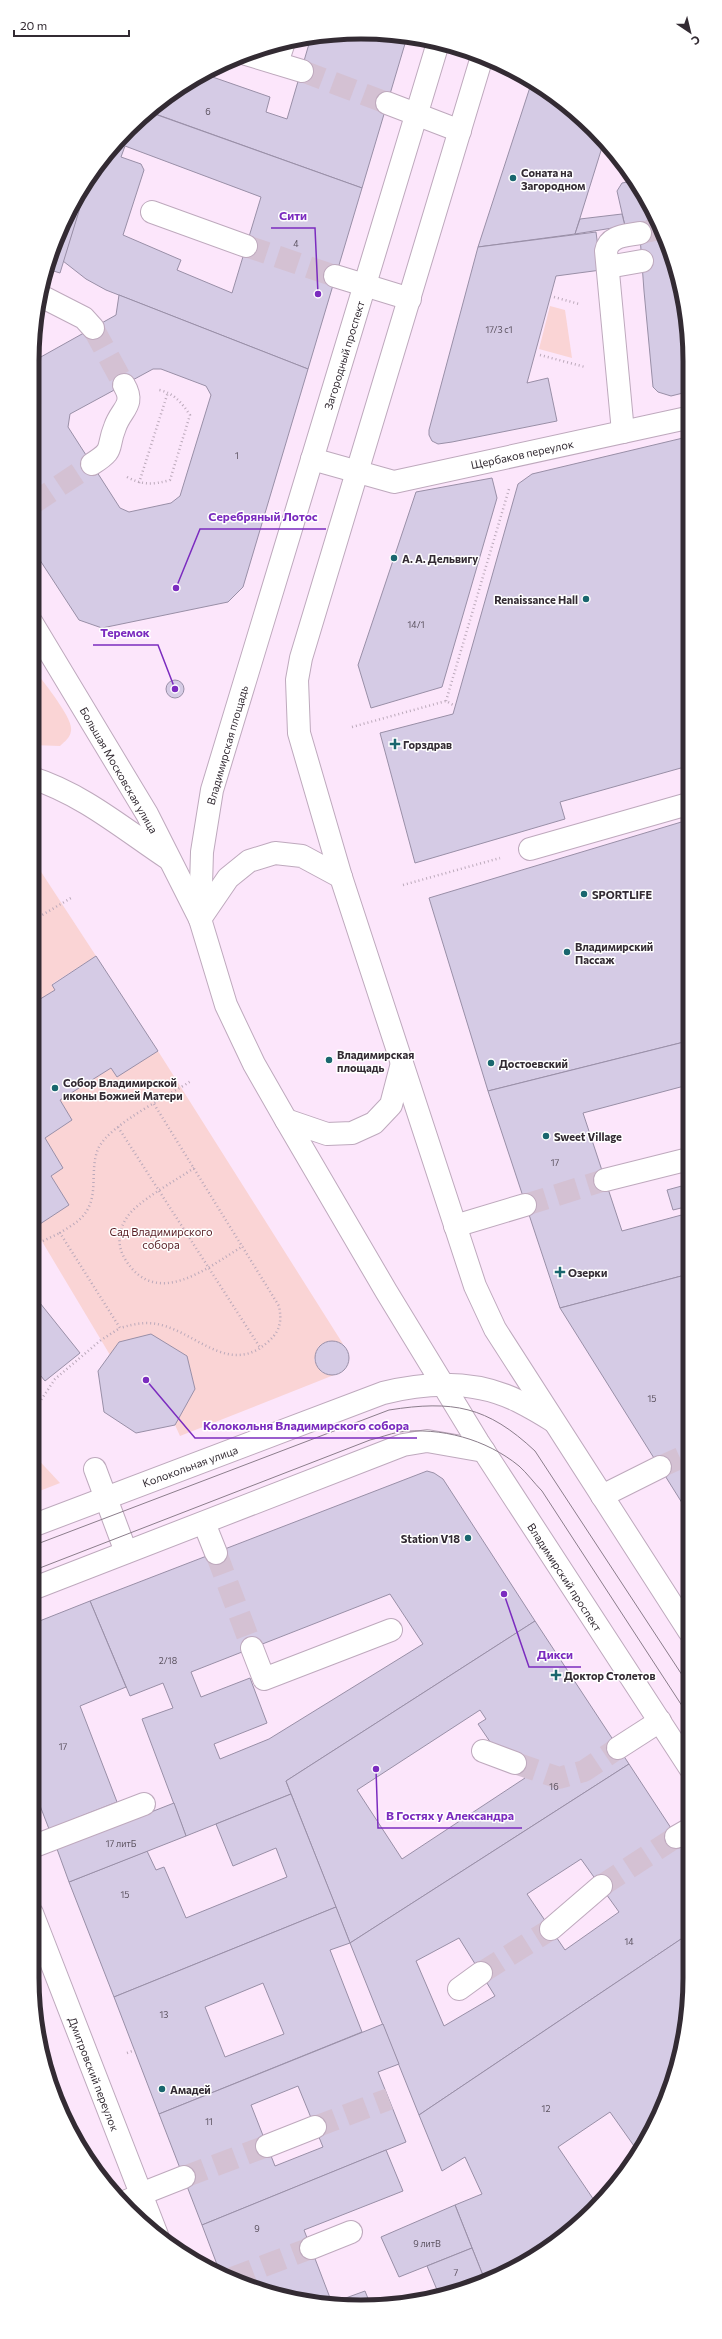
<svg xmlns="http://www.w3.org/2000/svg" width="722" height="2339" font-family="Commissioner,sans-serif">
	<style>
		.green { fill: #fad4d5 }
		.building { fill: #d5cbe5; stroke: #998fa7; fill-rule: evenodd }
		.lines { fill: none; stroke-linecap: round; stroke-linejoin: round }
		.minor-tunnel { stroke: #d4c1d3; stroke-width: 22; stroke-dasharray: 22 11; stroke-linecap: butt }
		.minor-casing { stroke: #bea9bd; stroke-width: 24 }
		.major-casing { stroke: #bea9bd; stroke-width: 24 }
		.path { stroke: #bba9ba; stroke-width: 2.5; stroke-dasharray: 1 3; stroke-linecap: butt }
		.minor { stroke: #fff; stroke-width: 22 }
		.major { stroke: #fff; stroke-width: 22 }
		.tram { stroke: #8b7d8b; stroke-width: 1 }
		.poi-dot { fill: #19666e; stroke: #fff; stroke-width: 1.5 }
		.labels { text-anchor: middle; dominant-baseline: central; stroke-width: 3; stroke-linejoin: round; paint-order: stroke }
		.number-label { font-size: 9px; fill: #5c5360 }
		.poi-label { font-size: 11px; font-weight: bold; fill: #332b33; stroke: #fff; text-anchor: start }
		.street-label { font-size: 11px; fill: #332b33; stroke: #fff }
		.park-label { font-size: 11px; fill: #551b22; stroke: #fff }
		.rim { fill: none; stroke: #332b33; stroke-width: 5 }
		.leader { fill: none; stroke: #7b2cbf; stroke-width: 1.5 }
		.callout-dot { fill: #7b2cbf; stroke: #fff; stroke-width: 1.5 }
		.callout-label { font-size: 12px; text-anchor: middle; font-weight: bold; fill: #7b2cbf; stroke: #fff; stroke-width: 3; stroke-linejoin: round; paint-order: stroke }
	</style>
	<rect width="100%" height="100%" fill="#fce6fb"/>
	<g class="green">
		<polygon points="550,306 565,310 572,358 539,349"/>
		<path d="M 40,677 C 47,687 74,720 71,731 C 70,738 65,741 60,746 L 32,745 L 34,681 Z"/>
		<polygon points="32,858 96,956 52,984 55,990 32,1004"/>
		<polygon points="158,1051 343,1344 329,1341 318,1347 314,1360 321,1372 334,1375 180,1436 175,1425 195,1389 187,1356 151,1335 119,1342 110,1355 34,1228 69,1205 51,1176 63,1168 45,1138 72,1120 60,1100 111,1068 117,1076"/>
		<polygon points="32,1453 60,1483 32,1494"/>
	</g>
	<g class="building">
		<polygon points="361,32 407,37 362,188 150,112 178,87 204,74 270,97 266,112 287,119 311,37"/>
		<polygon points="532,81 604,141 575,234 478,247"/>
		<path d="M 149,112 L 362,188 L 308,369 L 106,290 L 86,279 L 63,261 L 90,175 L 129,128 ZM 125,146 L 261,197 L 232,293 L 177,270 L 181,260 L 123,235 L 144,170 L 141,164 L 121,157 Z"/>
		<polygon points="90,175 60,273 47,269 57,235"/>
		<polygon points="633,181 657,219 625,226 617,191 622,183"/>
		<polygon points="622,214 625,226 575,234 580,219"/>
		<polygon points="657,219 687,318 687,392 671,396 658,392 653,387 644,291 639,223"/>
		<polygon points="596,232 601,270 556,276 527,383 548,378 557,421 452,442 438,444 432,441 429,435 429,430 478,247"/>
		<path d="M 119,295 L 308,369 L 243,587 L 228,602 L 102,628 L 79,620 L 32,548 L 32,356 L 39,358 L 116,315 ZM 153,369 L 161,369 L 206,386 L 211,395 L 180,496 L 171,503 L 129,512 L 120,508 L 68,427 L 70,414 Z"/>
		<polygon points="687,437 687,457 683,438"/>
		<polygon points="683,438 687,457 688,766 560,802 565,819 415,863 380,733 453,714 518,484 532,474"/>
		<polygon points="492,478 497,498 442,687 371,708 358,665 416,492"/>
		<circle cx="175" cy="689" r="9"/>
		<polygon points="688,820 688,1041 488,1091 429,898"/>
		<polygon points="96,956 158,1051 117,1077 111,1068 60,1100 72,1120 45,1138 63,1168 51,1176 69,1205 40,1224 32,1211 32,1004 55,990 52,985"/>
		<polygon points="688,1041 688,1085 583,1113 622,1231 689,1213 689,1274 560,1308 488,1091"/>
		<polygon points="689,1184 689,1206 673,1210 667,1190"/>
		<polygon points="689,1274 689,1341 683,1342 689,1351 689,1514 560,1308"/>
		<polygon points="32,1293 80,1353 45,1381 32,1365"/>
		<polygon points="151,1334 187,1356 195,1389 175,1425 136,1433 104,1412 98,1371 119,1342"/>
		<circle cx="332" cy="1358" r="17"/>
		<path d="M 427,1471 L 434,1473 L 443,1479 L 535,1621 L 286,1781 L 291,1794 L 186,1836 L 142,1719 L 173,1708 L 163,1683 L 130,1696 L 90,1601 ZM 390,1594 L 423,1644 L 269,1739 L 220,1759 L 214,1744 L 267,1723 L 250,1678 L 201,1697 L 191,1672 Z"/>
		<polygon points="90,1601 126,1687 80,1706 117,1802 49,1829 32,1785 32,1624"/>
		<path d="M 535,1621 L 629,1764 L 350,1943 L 286,1781 ZM 480,1710 L 486,1719 L 478,1724 L 499,1755 L 507,1750 L 525,1778 L 402,1859 L 357,1790 Z"/>
		<path d="M 629,1764 L 690,1857 L 690,1933 L 419,2115 L 350,1943 ZM 581,1859 L 619,1912 L 565,1950 L 527,1894 ZM 459,1938 L 495,1996 L 444,2026 L 416,1961 Z"/>
		<polygon points="291,1794 336,1907 114,1997 69,1882 147,1851 156,1870 164,1867 186,1918 287,1877 276,1848 233,1866 216,1824"/>
		<polygon points="174,1803 186,1836 69,1882 57,1849"/>
		<path d="M 336,1907 L 350,1943 L 330,1950 L 362,2032 L 159,2114 L 114,1997 ZM 263,1983 L 284,2034 L 225,2057 L 205,2007 Z"/>
		<polygon points="690,1933 690,1978 684,2042 665,2104 639,2153 610,2112 558,2147 598,2206 544,2251 484,2278 455,2205 482,2194 465,2157 442,2171 419,2115"/>
		<path d="M 383,2024 L 399,2064 L 378,2072 L 406,2142 L 202,2225 L 159,2114 ZM 298,2086 L 323,2147 L 275,2166 L 251,2105 Z"/>
		<polygon points="386,2150 403,2191 304,2230 332,2303 318,2304 221,2275 202,2225"/>
		<polygon points="455,2205 472,2248 399,2277 381,2237"/>
		<polygon points="472,2248 484,2278 440,2297 427,2266"/>
		<polygon points="365,2291 371,2306 329,2305 332,2303"/>
	</g>
	<g class="lines">
		<g class="minor-tunnel">
			<polyline points="302,71 387,103"/>
			<polyline points="640,233 660,229"/>
			<polyline points="246,246 335,276"/>
			<polyline points="93,328 124,385"/>
			<polyline points="32,504 92,464"/>
			<polyline points="525,1205 605,1180"/>
			<polyline points="660,1467 689,1454"/>
			<polyline points="216,1553 252,1648"/>
			<polyline points="515,1763 559,1778 584,1771 618,1748"/>
			<polyline points="601,1886 676,1837"/>
			<polyline points="481,1973 551,1929"/>
			<polyline points="315,2127 389,2099"/>
			<polyline points="184,2177 267,2146"/>
			<polyline points="232,2278 311,2248"/>
		</g>
		<g class="minor-casing">
			<g id="minor">
				<polyline points="246,54 302,71"/>
				<polyline points="277,63 284,42"/>
				<polyline points="387,103 460,131"/>
				<polyline points="152,212 246,246"/>
				<polyline points="608,267 642,261"/>
				<polyline points="335,276 410,299"/>
				<polyline points="39,295 84,318 93,328"/>
				<path d="M 623,432 L 606,251 C 609,235 627,236 640,233"/>
				<polyline points="312,459 394,482 687,418"/>
				<path d="M 92,464 C 116,449 106,449 115,427 C 121,409 136,405 124,385"/>
				<path d="M 32,778 C 83,794 125,830 169,859"/>
				<polyline points="530,849 688,804"/>
				<polyline points="200,919 202,852 212,790 438,43"/>
				<polyline points="605,1180 689,1159"/>
				<polyline points="455,1226 525,1205"/>
				<polyline points="95,1469 126,1552"/>
				<polyline points="602,1496 660,1467"/>
				<polyline points="204,1523 216,1553"/>
				<path d="M 32,1526 L 383,1393 C 427,1382 476,1380 518,1401 C 530,1407 542,1414 553,1421"/>
				<polyline points="32,1589 403,1445 427,1441 484,1451"/>
				<polyline points="252,1648 264,1679 391,1630"/>
				<polyline points="618,1748 660,1721"/>
				<polyline points="483,1751 515,1763"/>
				<polyline points="676,1837 690,1829"/>
				<polyline points="32,1847 144,1804"/>
				<polyline points="32,1913 157,2235"/>
				<polyline points="551,1929 601,1886"/>
				<polyline points="459,1989 481,1973"/>
				<polyline points="267,2146 315,2127"/>
				<polyline points="141,2194 184,2177"/>
				<polyline points="122,2203 141,2195"/>
				<polyline points="311,2248 351,2232"/>
			</g>
		</g>
		<g class="major-casing">
			<g id="major">
				<polyline points="481,60 301,658 297,680 299,733 341,877 475,1286 495,1329 689,1631"/>
				<polyline points="32,623 147,814 200,919 226,1005 254,1064 286,1120 386,1291 478,1442 690,1768"/>
				<polyline points="200,919 228,878 249,861 275,853 302,856 341,877"/>
				<polyline points="286,1120 327,1134 352,1133 374,1123 391,1105 402,1063"/>
			</g>
		</g>
		<g class="path">
			<polyline points="554,297 579,304"/>
			<polyline points="540,355 585,367"/>
			<path d="M 127,477 C 142,485 153,485 170,480 L 190,415 C 182,403 174,393 159,390"/>
			<polyline points="139,483 168,392"/>
			<polyline points="446,701 509,489"/>
			<polyline points="352,727 446,701 455,706"/>
			<polyline points="403,885 500,858"/>
			<polyline points="32,921 71,898"/>
			<path d="M 154,1104 L 279,1306 C 282,1321 280,1331 269,1341 C 232,1375 202,1338 165,1326 C 149,1321 137,1323 120,1328 L 60,1233 C 67,1228 77,1223 82,1217 C 101,1197 88,1169 99,1147 C 111,1124 168,1096 191,1081"/>
			<polyline points="118,1127 261,1349"/>
			<path d="M 194,1168 C 177,1180 135,1202 126,1219 C 118,1231 117,1246 125,1259 C 156,1310 207,1268 243,1246"/>
			<polyline points="32,1246 60,1233"/>
			<polyline points="39,1403 55,1379 101,1340 120,1328"/>
			<polyline points="127,2053 135,2050"/>
		</g>
		<use href="#minor" class="minor"/>
		<use href="#major" class="major"/>
		<g class="tram">
			<path d="M 32,1546 L 389,1410 C 453,1400 487,1406 535,1451 L 690,1687"/>
			<path d="M 32,1571 L 370,1440 C 379,1438 389,1434 399,1432 C 441,1427 486,1439 519,1466 C 527,1473 534,1483 542,1491 L 690,1718"/>
		</g>
	</g>
	<g class="poi-dot">
		<circle cx="513" cy="178" r="4"/>
		<circle cx="394" cy="558" r="4"/>
		<circle cx="586" cy="599" r="4"/>
		<path d="M393 738h4v4h4v4h-4v4h-4v-4h-4v-4h4z"/>
		<circle cx="584" cy="894" r="4"/>
		<circle cx="567" cy="952" r="4"/>
		<circle cx="329" cy="1060" r="4"/>
		<circle cx="491" cy="1063" r="4"/>
		<circle cx="55" cy="1088" r="4"/>
		<circle cx="546" cy="1136" r="4"/>
		<path d="M558 1266h4v4h4v4h-4v4h-4v-4h-4v-4h4z"/>
		<circle cx="468" cy="1538" r="4"/>
		<path d="M554 1669h4v4h4v4h-4v4h-4v-4h-4v-4h4z"/>
		<circle cx="162" cy="2089" r="4"/>
	</g>
	<g class="labels">
		<g class="number-label">
			<text x="208" y="111">6</text>
			<text x="296" y="243">4</text>
			<text x="499" y="329">17/3 с1</text>
			<text x="237" y="455">1</text>
			<text x="416" y="624">14/1</text>
			<text x="555" y="1162">17</text>
			<text x="652" y="1398">15</text>
			<text x="168" y="1660">2/18</text>
			<text x="63" y="1746">17</text>
			<text x="554" y="1786">16</text>
			<text x="121" y="1843">17 литБ</text>
			<text x="125" y="1894">15</text>
			<text x="629" y="1941">14</text>
			<text x="164" y="2014">13</text>
			<text x="546" y="2108">12</text>
			<text x="209" y="2121">11</text>
			<text x="257" y="2228">9</text>
			<text x="427" y="2243">9 литВ</text>
			<text x="456" y="2272">7</text>
		</g>
		<g class="poi-label">
			<text x="521" y="172">Соната на<tspan x="521" dy="13">Загородном</tspan></text>
			<text x="402" y="558">А. А. Дельвигу</text>
			<text x="578" y="599" text-anchor="end">Renaissance Hall</text>
			<text x="403" y="744">Горздрав</text>
			<text x="592" y="894">SPORTLIFE</text>
			<text x="575" y="946">Владимирский<tspan x="575" dy="13">Пассаж</tspan></text>
			<text x="337" y="1054">Владимирская<tspan x="337" dy="13">площадь</tspan></text>
			<text x="499" y="1063">Достоевский</text>
			<text x="63" y="1082">Собор Владимирской<tspan x="63" dy="13">иконы Божией Матери</tspan></text>
			<text x="554" y="1136">Sweet Village</text>
			<text x="568" y="1272">Озерки</text>
			<text x="460" y="1538" text-anchor="end">Station V18</text>
			<text x="564" y="1675">Доктор Столетов</text>
			<text x="170" y="2089">Амадей</text>
		</g>
		<g class="street-label">
			<text transform="translate(344 355) rotate(-73)">Загородный проспект</text>
			<text transform="translate(522 454) rotate(-12)">Щербаков переулок</text>
			<text transform="translate(227 745) rotate(-74)">Владимирская площадь</text>
			<text transform="translate(119 770) rotate(60)">Большая Московская улица</text>
			<text transform="translate(190 1466) rotate(-20)">Колокольная улица</text>
			<text transform="translate(565 1577) rotate(57)">Владимирский проспект</text>
			<text transform="translate(94 2074) rotate(69)">Дмитровский переулок</text>
		</g>
		<g class="park-label">
			<text x="161" y="1231">Сад Владимирского<tspan x="161" dy="13">собора</tspan></text>
		</g>
	</g>
	<path d="M0 0H722V2339H0ZM361 39H361A322 322 0 0 1 683 361V1978A322 322 0 0 1 361 2300H361A322 322 0 0 1 39 1978V361A322 322 0 0 1 361 39Z" fill="#fff" fill-rule="evenodd"/>
	<path class="rim" d="M361 39H361A322 322 0 0 1 683 361V1978A322 322 0 0 1 361 2300H361A322 322 0 0 1 39 1978V361A322 322 0 0 1 361 39Z"/>
	<path class="leader" d="M318 294L315 228H271M176 588L200 529H326M175 689L158 645H93M146 1380L195 1438H417M504 1594L529 1667H581M376 1769L378 1828H522"/>
	<g class="callout-dot">
		<circle cx="318" cy="294" r="4"/>
		<circle cx="176" cy="588" r="4"/>
		<circle cx="175" cy="689" r="4"/>
		<circle cx="146" cy="1380" r="4"/>
		<circle cx="504" cy="1594" r="4"/>
		<circle cx="376" cy="1769" r="4"/>
	</g>
	<g class="callout-label">
		<text x="293" y="220">Сити</text>
		<text x="263" y="521">Серебряный Лотос</text>
		<text x="125" y="637">Теремок</text>
		<text x="306" y="1430">Колокольня Владимирского собора</text>
		<text x="555" y="1659">Дикси</text>
		<text x="450" y="1820">В Гостях у Александра</text>
	</g>
	<g transform="translate(690 32) rotate(145)" stroke="#ffffff" stroke-width="3" paint-order="stroke">
	<path d="M0-3L7 15L0 10L-7 15Z" fill="#332b33"/>
	<text y="-6" font-size="11" font-weight="bold" text-anchor="middle" fill="#332b33">С</text>
	</g>
	<path d="M14 30v6h115v-6" fill="none" stroke="#332b33" stroke-width="2"/>
	<text x="20" y="30" font-size="12" fill="#332b33" stroke="#ffffff" stroke-width="3" paint-order="stroke">20 m</text>
</svg>
